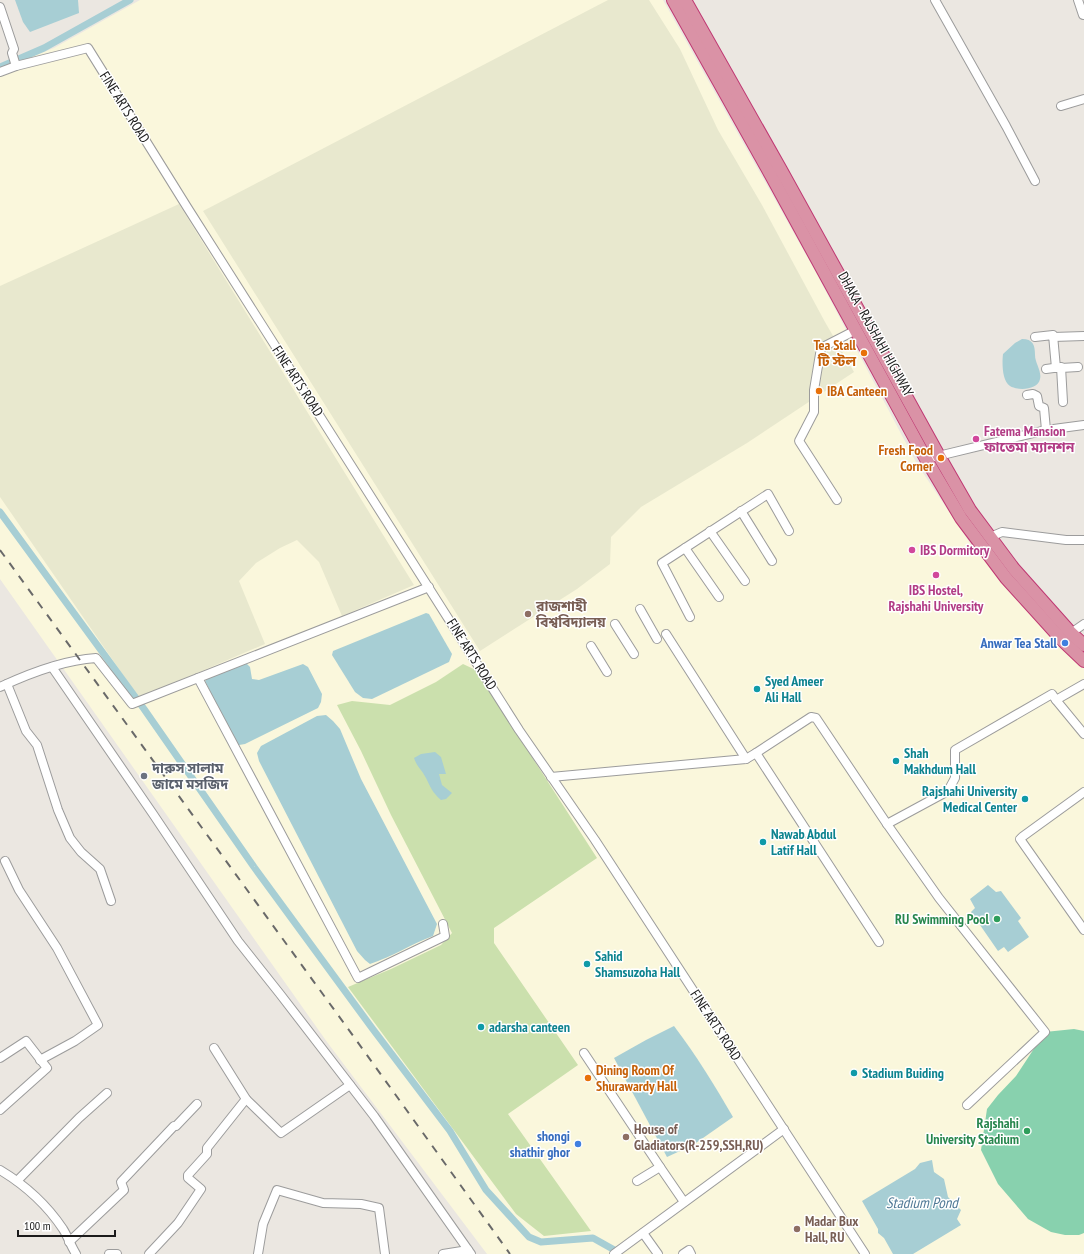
<svg xmlns="http://www.w3.org/2000/svg" width="1084" height="1254" font-family="'PT Sans Narrow','Noto Sans Bengali',sans-serif">
	<style>
		.education { fill: #faf7dc }
		.farmland { fill: #e8e8ce }
		.grass { fill: #cbe0ad }
		.pitch { fill: #88d1ae }
		.water { fill: #a7ced4 }
		.lines { fill: none; stroke-linecap: round; stroke-linejoin: round }
		.canal { stroke: #a7ced4; stroke-width: 7 }
		.minor-casing { stroke: #9c9c9c; stroke-width: 10 }
		.highway-casing { stroke: #bf3973; stroke-width: 14 }
		.minor { stroke: #fff; stroke-width: 8 }
		.highway { stroke: #da92a6; stroke-width: 12 }
		.rail { stroke: #696969; stroke-width: 2; stroke-dasharray: 8 8; stroke-linecap: butt }
		.food-dot { fill: #e8710a; stroke: #fff; stroke-width: 1.5 }
		.hotel-dot { fill: #d1479c; stroke: #fff; stroke-width: 1.5 }
		.education-dot { fill: #8d6e63; stroke: #fff; stroke-width: 1.5 }
		.shop-dot { fill: #3f7fe0; stroke: #fff; stroke-width: 1.5 }
		.culture-dot { fill: #0f9aa8; stroke: #fff; stroke-width: 1.5 }
		.worship-dot { fill: #6b7280; stroke: #fff; stroke-width: 1.5 }
		.leisure-dot { fill: #2e9e5b; stroke: #fff; stroke-width: 1.5 }
		.labels { text-anchor: middle; dominant-baseline: central; stroke-width: 3; stroke-linejoin: round; paint-order: stroke }
		.street-label { font-size: 14px; fill: #1b1b1b; stroke: #fff }
		.food-label { font-size: 14px; font-weight: bold; fill: #c56008; stroke: #fff; text-anchor: end }
		.hotel-label { font-size: 14px; font-weight: bold; fill: #b23c85; stroke: #fff; text-anchor: start }
		.education-label { font-size: 14px; font-weight: bold; fill: #785e54; stroke: #fff; text-anchor: start }
		.shop-label { font-size: 14px; font-weight: bold; fill: #366cbe; stroke: #fff; text-anchor: end }
		.culture-label { font-size: 14px; font-weight: bold; fill: #0d838f; stroke: #fff; text-anchor: start }
		.worship-label { font-size: 14px; font-weight: bold; fill: #5b616d; stroke: #fff; text-anchor: start }
		.leisure-label { font-size: 14px; font-weight: bold; fill: #27864d; stroke: #fff; text-anchor: end }
		.water-label { font-size: 15px; font-style: italic; fill: #517a97; stroke: #fff }
	</style>
	<rect width="100%" height="100%" fill="#ebe7e1"/>
	<polygon class="education" points="140,0 663,0 814,269 917,464 972,546 1062,649 1084,668 1084,1254 487,1254 327,1042 0,579 0,69 54,48"/>
	<g class="farmland">
		<polygon points="608,0 649,0 680,49 718,130 762,205 825,322 854,372 747,443 641,507 611,537 610,564 577,589 480,651 203,211"/>
		<polygon points="179,204 414,585 342,616 319,562 297,540 280,548 256,563 239,581 265,644 139,698 0,497 0,286"/>
	</g>
	<polygon class="grass" points="463,664 480,672 519,737 597,858 494,928 494,943 578,1065 508,1114 591,1231 544,1236 516,1214 348,987 391,969 441,945 452,933 391,815 361,751 337,705 352,701 390,705 436,682"/>
	<polygon class="pitch" points="1074,1029 1084,1031 1084,1233 1079,1235 1065,1235 1051,1232 1028,1219 998,1184 981,1150 987,1109 998,1095 1016,1076 1045,1032"/>
	<g class="water">
		<polygon points="15,0 78,0 79,13 30,32 23,22"/>
		<path d="M 1022,339 C 1033,339 1035,345 1035,355 C 1035,363 1042,371 1040,379 C 1038,390 1018,391 1010,386 C 1002,381 1002,363 1003,354 L 1015,343 Z"/>
		<polygon points="426,613 429,614 452,654 449,662 372,699 363,698 355,692 332,655 333,651"/>
		<polygon points="246,663 250,667 252,679 259,680 303,664 308,667 322,694 321,702 318,708 245,744 239,745 235,741 205,681 208,678"/>
		<path d="M 326,715 L 333,721 L 340,729 L 361,779 L 437,924 L 433,936 C 411,944 392,957 370,964 L 365,960 L 357,951 L 259,761 L 257,753 L 261,746 L 317,716 Z"/>
		<path d="M 435,752 L 441,757 L 446,774 L 439,774 L 442,785 L 452,793 L 446,799 L 441,800 C 432,792 431,788 426,778 C 422,770 417,767 414,758 L 421,754 Z"/>
		<polygon points="988,885 996,892 1001,891 1021,918 1018,921 1029,937 1008,952 1004,947 998,951 971,912 975,908 970,899"/>
		<path d="M 674,1026 C 696,1055 715,1086 733,1117 L 693,1145 L 667,1157 L 614,1058 L 646,1040 Z"/>
		<polygon points="932,1160 934,1172 944,1179 948,1197 961,1210 957,1219 961,1225 913,1254 893,1254 884,1238 878,1233 878,1229 862,1201 915,1169 920,1163"/>
	</g>
	<g class="lines">
		<g class="canal">
			<polyline points="0,67 44,48 130,0"/>
			<polyline points="0,512 144,709 254,867 372,1028 450,1131 486,1190 529,1237 541,1242 593,1238 618,1252"/>
		</g>
		<g class="minor-casing">
			<g id="minor">
				<polyline points="935,0 1006,126 1035,181"/>
				<polyline points="1078,0 1083,15 1084,15"/>
				<polyline points="0,7 14,49 12,53 16,66"/>
				<polyline points="0,72 16,66 88,48 187,207 519,730 595,840 865,1254"/>
				<polyline points="1061,106 1084,99"/>
				<polyline points="1035,337 1053,335 1056,368"/>
				<polyline points="1053,337 1084,336"/>
				<polyline points="1061,368 1078,367"/>
				<polyline points="1046,369 1061,367 1063,402"/>
				<polyline points="1027,395 1033,394 1037,396 1039,406 1044,408 1046,430"/>
				<polyline points="934,457 1046,430 1084,425"/>
				<polyline points="837,500 799,441 814,412 814,390 821,348 856,330"/>
				<polyline points="741,511 772,561"/>
				<polyline points="710,531 745,581"/>
				<polyline points="990,537 1002,532 1066,540 1084,540"/>
				<polyline points="685,548 719,597"/>
				<polyline points="640,609 657,639"/>
				<polyline points="690,617 662,563 768,494 789,531"/>
				<polyline points="615,624 634,654"/>
				<polyline points="1071,633 1084,624"/>
				<polyline points="666,634 746,759 756,753 879,942"/>
				<polyline points="591,646 607,672"/>
				<polyline points="52,667 153,814 238,941 280,994 374,1116 471,1254"/>
				<polyline points="198,678 358,978 445,936 443,924"/>
				<polyline points="7,684 26,731 37,745 58,810 70,838 81,852 100,869 111,901"/>
				<polyline points="1084,684 1056,700 1084,734"/>
				<path d="M 0,687 C 30,673 63,660 96,658 L 132,704 L 429,587"/>
				<polyline points="756,753 811,717 816,718 887,824 939,898 1045,1032 967,1105"/>
				<polyline points="551,777 746,759"/>
				<polyline points="887,824 948,791 955,778 955,750 1052,694 1056,700"/>
				<polyline points="1022,837 1084,792"/>
				<polyline points="1020,839 1084,930"/>
				<polyline points="5,861 19,890 57,948 98,1025 75,1041 40,1060"/>
				<polyline points="584,1053 660,1167"/>
				<polyline points="0,1058 26,1041 47,1068 0,1110"/>
				<polyline points="246,1099 281,1133 350,1085"/>
				<path d="M 0,1170 C 25,1185 47,1205 63,1229 C 68,1237 71,1246 76,1254"/>
				<polyline points="17,1181 79,1118 107,1093"/>
				<polyline points="637,1181 660,1167 684,1202"/>
				<polyline points="643,1233 658,1254"/>
				<polyline points="69,1242 124,1190 121,1182 174,1126 176,1126 197,1104"/>
				<polyline points="109,1254 117,1254"/>
				<polyline points="149,1254 178,1223 201,1189 188,1178 188,1175 207,1154 207,1148 246,1099 214,1048"/>
				<polyline points="258,1254 263,1224 277,1190 323,1203 361,1204 379,1208 385,1254"/>
				<polyline points="443,1254 468,1250"/>
				<polyline points="614,1254 784,1129"/>
				<polyline points="683,1254 689,1250 691,1254"/>
			</g>
		</g>
		<g class="highway-casing">
			<g id="highway">
				<polyline points="673,0 772,177 926,459 961,518 1006,578 1063,641 1084,661"/>
				<polyline points="685,0 781,170 939,456 970,510 1014,569 1071,633 1084,645"/>
			</g>
		</g>
		<use href="#minor" class="minor"/>
		<use href="#highway" class="highway"/>
		<polyline class="rail" points="0,550 354,1037 510,1254"/>
	</g>
	<g class="food-dot">
		<circle cx="864" cy="353" r="4"/>
		<circle cx="819" cy="391" r="4"/>
		<circle cx="941" cy="458" r="4"/>
		<circle cx="588" cy="1078" r="4"/>
	</g>
	<g class="hotel-dot">
		<circle cx="976" cy="439" r="4"/>
		<circle cx="912" cy="550" r="4"/>
		<circle cx="936" cy="575" r="4"/>
	</g>
	<g class="education-dot">
		<circle cx="528" cy="614" r="4"/>
		<circle cx="626" cy="1137" r="4"/>
		<circle cx="797" cy="1229" r="4"/>
	</g>
	<g class="shop-dot">
		<circle cx="1065" cy="643" r="4"/>
		<circle cx="578" cy="1144" r="4"/>
	</g>
	<g class="culture-dot">
		<circle cx="757" cy="689" r="4"/>
		<circle cx="896" cy="761" r="4"/>
		<circle cx="1025" cy="799" r="4"/>
		<circle cx="763" cy="842" r="4"/>
		<circle cx="587" cy="964" r="4"/>
		<circle cx="481" cy="1027" r="4"/>
		<circle cx="854" cy="1073" r="4"/>
	</g>
	<circle class="worship-dot" cx="144" cy="776" r="4"/>
	<g class="leisure-dot">
		<circle cx="997" cy="919" r="4"/>
		<circle cx="1027" cy="1131" r="4"/>
	</g>
	<g class="labels">
		<g class="street-label">
			<text transform="translate(125 107) rotate(58)">FINE ARTS ROAD</text>
			<text transform="translate(876 334) rotate(61)">DHAKA - RAJSHAHI HIGHWAY</text>
			<text transform="translate(298 381) rotate(57)">FINE ARTS ROAD</text>
			<text transform="translate(472 654) rotate(58)">FINE ARTS ROAD</text>
			<text transform="translate(716 1025) rotate(57)">FINE ARTS ROAD</text>
		</g>
		<g class="food-label">
			<text x="856" y="345">Tea Stall<tspan x="856" dy="16">টি স্টল</tspan></text>
			<text x="827" y="391" text-anchor="start">IBA Canteen</text>
			<text x="933" y="450">Fresh Food<tspan x="933" dy="16">Corner</tspan></text>
			<text x="596" y="1070" text-anchor="start">Dining Room Of<tspan x="596" dy="16">Shurawardy Hall</tspan></text>
		</g>
		<g class="hotel-label">
			<text x="984" y="431">Fatema Mansion<tspan x="984" dy="16">ফাতেমা ম্যানশন</tspan></text>
			<text x="920" y="550">IBS Dormitory</text>
			<text x="936" y="590" text-anchor="middle">IBS Hostel,<tspan x="936" dy="16">Rajshahi University</tspan></text>
		</g>
		<g class="education-label">
			<text x="536" y="606">রাজশাহী<tspan x="536" dy="16">বিশ্ববিদ্যালয়</tspan></text>
			<text x="634" y="1129">House of<tspan x="634" dy="16">Gladiators(R-259,SSH,RU)</tspan></text>
			<text x="805" y="1221">Madar Bux<tspan x="805" dy="16">Hall, RU</tspan></text>
		</g>
		<g class="shop-label">
			<text x="1057" y="643">Anwar Tea Stall</text>
			<text x="570" y="1136">shongi<tspan x="570" dy="16">shathir ghor</tspan></text>
		</g>
		<g class="culture-label">
			<text x="765" y="681">Syed Ameer<tspan x="765" dy="16">Ali Hall</tspan></text>
			<text x="904" y="753">Shah<tspan x="904" dy="16">Makhdum Hall</tspan></text>
			<text x="1017" y="791" text-anchor="end">Rajshahi University<tspan x="1017" dy="16">Medical Center</tspan></text>
			<text x="771" y="834">Nawab Abdul<tspan x="771" dy="16">Latif Hall</tspan></text>
			<text x="595" y="956">Sahid<tspan x="595" dy="16">Shamsuzoha Hall</tspan></text>
			<text x="489" y="1027">adarsha canteen</text>
			<text x="862" y="1073">Stadium Buiding</text>
		</g>
		<g class="worship-label">
			<text x="152" y="768">দারুস সালাম<tspan x="152" dy="16">জামে মসজিদ</tspan></text>
		</g>
		<g class="leisure-label">
			<text x="989" y="919">RU Swimming Pool</text>
			<text x="1019" y="1123">Rajshahi<tspan x="1019" dy="16">University Stadium</tspan></text>
		</g>
		<g class="water-label">
			<text x="922" y="1202">Stadium Pond</text>
		</g>
	</g>
	<path d="M18 1230v6h97v-6" fill="none" stroke="#1b1b1b" stroke-width="2"/>
	<text x="24" y="1230" font-size="12" fill="#1b1b1b" stroke="#ffffff" stroke-width="3" paint-order="stroke">100 m</text>
</svg>
